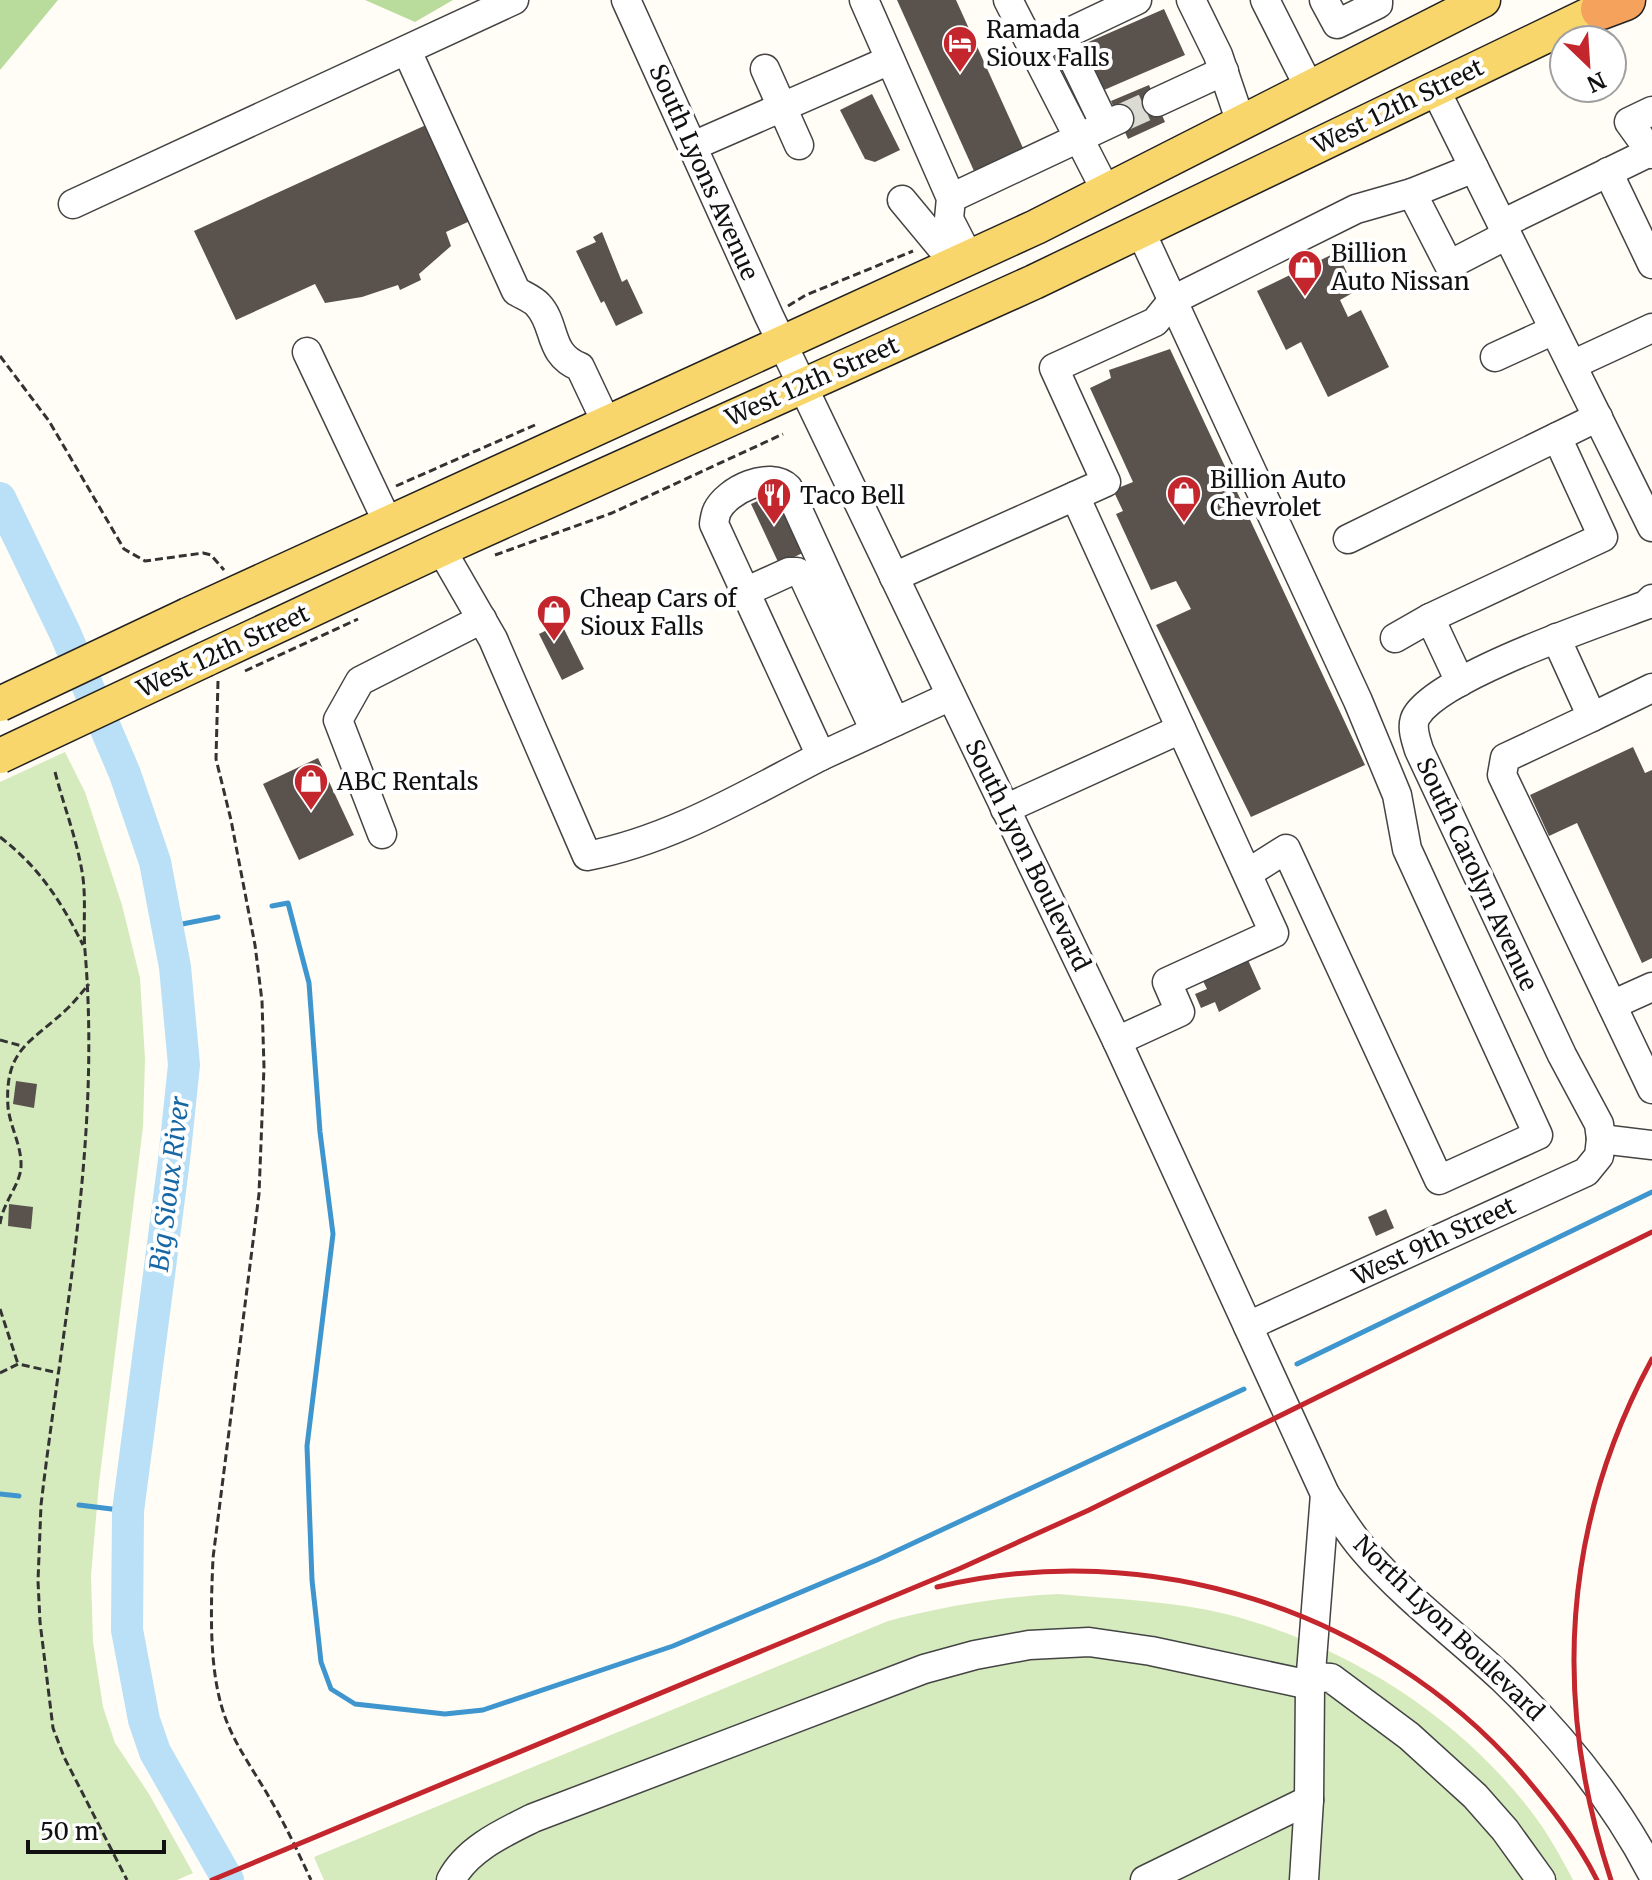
<svg xmlns="http://www.w3.org/2000/svg" width="1652" height="1880" font-family="Merriweather,serif">
	<style>
		.green { fill: #d5ebbd }
		.forest { fill: #b9dc9c }
		.lines { fill: none; stroke-linecap: round; stroke-linejoin: round }
		.stream { stroke: #3f96cf; stroke-width: 5 }
		.river { stroke: #b9e0f7; stroke-width: 32 }
		.building { fill: #5a524d }
		.minor-tunnel { stroke: #dbdad3; stroke-width: 28; stroke-dasharray: 28 14; stroke-linecap: butt }
		.minor-casing { stroke: #444; stroke-width: 31 }
		.major-casing { stroke: #222; stroke-width: 37 }
		.highway-casing { stroke: #222; stroke-width: 43 }
		.path { stroke: #333; stroke-width: 3; stroke-dasharray: 8 4; stroke-linecap: butt }
		.minor { stroke: #fff; stroke-width: 28 }
		.major { stroke: #f9d66b; stroke-width: 34 }
		.highway { stroke: #f5a25d; stroke-width: 40 }
		.rail { stroke: #c4262e; stroke-width: 5 }
		.major-bridge-casing { stroke: #222; stroke-width: 37; stroke-linecap: butt }
		.major-bridge { stroke: #f9d66b; stroke-width: 34 }
		.labels { text-anchor: middle; dominant-baseline: central; stroke-width: 8; stroke-linejoin: round; paint-order: stroke }
		.poi-label { font-size: 24px; fill: #111; stroke: #fff; text-anchor: start }
		.street-label { font-size: 24px; fill: #111; stroke: #fff }
		.water-label { font-size: 26px; font-style: italic; fill: #1768a6; stroke: #fff }
	</style>
	<rect width="100%" height="100%" fill="#fffdf5"/>
	<g class="green">
		<polygon points="65,752 85,792 122,905 140,978 145,1059 143,1127 99,1483 91,1576 93,1642 103,1707 115,1743 149,1794 193,1873 177,1880 0,1880 0,782"/>
		<path d="M 1058,1594 C 1113,1599 1172,1601 1226,1614 C 1347,1645 1462,1717 1536,1818 C 1550,1837 1562,1859 1573,1880 L 324,1880 L 314,1857 L 888,1621 C 945,1606 999,1597 1058,1594 Z"/>
	</g>
	<g class="forest">
		<polygon points="0,0 58,0 0,70"/>
		<polygon points="365,0 453,0 415,22"/>
	</g>
	<g class="lines">
		<g class="stream">
			<polyline points="272,906 288,903 309,983 320,1132 333,1234 307,1446 312,1580 321,1662 331,1689 355,1704 445,1714 483,1710 673,1646 877,1560 1244,1389"/>
			<polyline points="167,927 218,917"/>
			<polyline points="1297,1364 1652,1192"/>
			<polyline points="0,1494 19,1496"/>
			<polyline points="79,1505 128,1511"/>
		</g>
		<polyline class="river" points="0,498 65,633 125,774 155,862 175,967 184,1065 174,1160 128,1511 127,1630 144,1720 155,1752 228,1880"/>
	</g>
	<g class="building">
		<polygon points="897,0 956,0 1023,148 974,171"/>
		<polygon points="1164,9 1185,55 1104,90 1084,44"/>
		<polygon points="1149,85 1165,122 1128,139 1111,101"/>
		<polygon points="872,94 900,150 875,162 865,159 840,110"/>
		<polygon points="426,125 470,221 446,232 451,246 419,274 421,280 400,290 398,285 362,297 325,303 315,284 236,320 194,231"/>
		<polygon points="602,232 622,282 627,279 643,313 616,326 604,301 601,303 576,251 596,242 593,237"/>
		<polygon points="1337,252 1356,291 1340,300 1348,317 1361,310 1389,367 1328,397 1301,342 1286,350 1257,291"/>
		<polygon points="1170,349 1365,765 1251,817 1156,625 1191,609 1176,581 1151,590 1116,514 1123,511 1113,490 1133,482 1090,388 1111,378 1109,370"/>
		<polygon points="779,491 807,551 779,564 751,504"/>
		<polygon points="561,623 584,669 562,680 539,634"/>
		<polygon points="1633,747 1645,773 1652,770 1652,958 1642,963 1577,823 1549,836 1530,795"/>
		<polygon points="318,758 354,835 299,860 263,784"/>
		<polygon points="1248,960 1261,989 1219,1012 1215,1002 1201,1008 1195,994 1207,989 1202,979"/>
		<polygon points="16,1081 37,1084 34,1108 13,1104"/>
		<polygon points="9,1204 33,1207 31,1229 8,1226"/>
		<polygon points="1386,1209 1394,1228 1376,1236 1368,1217"/>
	</g>
	<g class="lines">
		<polyline class="minor-tunnel" points="1119,119 1157,102"/>
		<g class="minor-casing">
			<g id="minor">
				<path d="M 626,0 L 769,316 L 1117,1041 L 1325,1494 C 1337,1513 1349,1533 1364,1550 C 1405,1598 1457,1636 1503,1679 C 1562,1736 1614,1800 1652,1873"/>
				<polyline points="864,0 951,198 949,219 969,258"/>
				<polyline points="1008,0 1106,191"/>
				<polyline points="1191,0 1218,55 1241,123"/>
				<polyline points="1265,0 1310,89"/>
				<polyline points="1324,0 1337,24 1378,4 1378,0"/>
				<polyline points="1062,36 1105,125"/>
				<polyline points="1032,50 1137,0"/>
				<path d="M 407,51 L 516,291 C 522,295 533,299 538,305 C 557,325 547,354 580,367 L 606,422"/>
				<polyline points="765,69 799,145"/>
				<polyline points="1435,89 1652,527"/>
				<polyline points="1157,102 1224,71"/>
				<polyline points="1652,111 1629,122 1652,154"/>
				<polyline points="693,146 890,60"/>
				<polyline points="1474,168 1412,193 1449,265 1507,235"/>
				<polyline points="1608,172 1652,264"/>
				<polyline points="951,198 1119,119"/>
				<polyline points="902,200 955,264"/>
				<polyline points="73,204 514,0"/>
				<polyline points="1502,224 1652,151"/>
				<polyline points="1140,230 1358,701 1397,795 1407,849 1538,1135 1439,1180 1286,849 1248,873"/>
				<polyline points="307,352 388,523"/>
				<polyline points="1495,357 1554,330"/>
				<polyline points="1572,365 1652,328"/>
				<polyline points="1348,539 1598,417"/>
				<path d="M 441,549 L 493,639 L 587,856 C 671,840 745,795 821,756"/>
				<polyline points="894,577 1075,496"/>
				<polyline points="745,592 789,572 797,572 803,576 875,731"/>
				<polyline points="1430,618 1603,537 1557,437"/>
				<polyline points="1395,638 1430,618 1460,682"/>
				<polyline points="1556,638 1592,717 1505,758 1502,775 1652,1089"/>
				<polyline points="1592,717 1652,688"/>
				<path d="M 895,722 L 788,488 C 770,470 727,490 717,511 C 716,512 714,523 714,524 L 821,756 L 951,696"/>
				<polyline points="1005,809 1181,729"/>
				<polyline points="382,834 338,720 360,681 482,619"/>
				<polyline points="1612,1005 1652,987"/>
				<polyline points="1117,1041 1180,1012 1167,982 1274,933 1075,496 1106,482 1054,368 1155,322 1173,300 1356,209 1412,193"/>
				<polyline points="1601,1139 1652,1145"/>
				<path d="M 1248,1326 L 1586,1172 L 1599,1156 L 1601,1139 L 1599,1124 L 1562,1055 L 1419,750 C 1416,740 1410,725 1417,715 C 1443,675 1598,623 1646,605 L 1652,599"/>
				<polyline points="1311,1677 1331,1678 1409,1736 1475,1796 1505,1830 1541,1880"/>
				<path d="M 451,1880 C 467,1849 503,1833 533,1818 L 924,1669 L 975,1655 L 1029,1645 L 1089,1642 L 1151,1651 L 1310,1685 L 1325,1494"/>
				<polyline points="1145,1880 1309,1800"/>
				<polyline points="1304,1880 1309,1800 1310,1685"/>
			</g>
		</g>
		<g class="major-casing">
			<g id="major">
				<polyline points="188,615 1036,227 1483,0"/>
				<polyline points="206,659 441,549 1034,282 1620,0"/>
			</g>
		</g>
		<g class="highway-casing">
			<polyline id="highway" points="1601,9 1625,0"/>
		</g>
		<g class="path">
			<polyline points="788,306 806,295 913,251"/>
			<polyline points="0,356 49,421 124,549 145,561 203,553 211,555 224,570"/>
			<polyline points="396,486 535,425"/>
			<polyline points="495,555 612,513 783,434"/>
			<polyline points="245,671 358,619"/>
			<path d="M 218,681 L 216,759 L 231,820 L 255,945 L 262,1001 L 264,1067 L 259,1194 L 213,1558 C 211,1606 208,1670 225,1717 C 235,1745 254,1771 269,1797 C 285,1824 298,1852 311,1880"/>
			<path d="M 55,772 C 64,807 78,842 83,878 C 86,902 83,926 85,951 C 101,1140 63,1318 41,1505 L 38,1581 L 40,1622 L 53,1728 L 64,1757 L 127,1880"/>
			<path d="M 0,837 C 39,867 61,901 83,945"/>
			<polyline points="0,1040 22,1046"/>
			<path d="M 0,1224 C 3,1202 20,1185 21,1167 C 22,1146 10,1127 8,1107 C 4,1047 33,1042 69,1007 C 76,1000 82,992 89,984"/>
			<polyline points="0,1309 18,1364"/>
			<polyline points="0,1373 18,1364 59,1373"/>
		</g>
		<use href="#minor" class="minor"/>
		<use href="#major" class="major"/>
		<use href="#highway" class="highway"/>
		<g class="rail">
			<path d="M 937,1587 C 1148,1536 1377,1609 1520,1771 C 1549,1805 1577,1840 1597,1880"/>
			<polyline points="212,1880 961,1568 1089,1510 1652,1232"/>
			<path d="M 1611,1880 C 1552,1702 1562,1525 1652,1359"/>
		</g>
		<g class="major-bridge-casing">
			<g id="major-bridge">
				<polyline points="0,704 188,615"/>
				<polyline points="0,756 206,659"/>
			</g>
		</g>
		<use href="#major-bridge" class="major-bridge"/>
	</g>
	<defs>
		<g id="hotel-pin" transform="scale(1.8)"><path d="M0 17L-7.5 6A9.5 9.5 0 1 1 7.5 6Z" fill="#c4262e" stroke="#fff"/><path d="M-6-4.5h1.5V1H6V5H4.5V3h-9V5H-6ZM-4 0a1.8 1.8 0 1 1 3.6 0ZM.5 0V-2.5h3Q6-2.5 6 0Z" fill="#fff"/></g>
		<g id="shop-pin" transform="scale(1.8)"><path d="M0 17L-7.5 6A9.5 9.5 0 1 1 7.5 6Z" fill="#c4262e" stroke="#fff"/><path d="M-5-2.5h2.3a2.7 3.5 0 0 1 5.4 0H5L5.5 6h-11ZM-1.5-2.5h3a1.5 2.3 0 0 0-3 0Z" fill="#fff"/></g>
		<g id="restaurant-pin" transform="scale(1.8)"><path d="M0 17L-7.5 6A9.5 9.5 0 1 1 7.5 6Z" fill="#c4262e" stroke="#fff"/><path d="M-5-6h1v4h1v-4h1v4h1v-4h1v5L-1.5 .5V6h-2V.5L-5-1ZM5-6V6H3V1.5H1.5Q1.5-4 5-6Z" fill="#fff"/></g>
	</defs>
	<g fill-rule="evenodd">
		<use href="#hotel-pin" x="960" y="43"/>
		<use href="#shop-pin" x="1305" y="267"/>
		<use href="#shop-pin" x="1184" y="493"/>
		<use href="#restaurant-pin" x="774" y="495"/>
		<use href="#shop-pin" x="554" y="612"/>
		<use href="#shop-pin" x="311" y="781"/>
	</g>
	<g class="labels">
		<g class="poi-label">
			<text x="986" y="29">Ramada<tspan x="986" dy="28">Sioux Falls</tspan></text>
			<text x="1331" y="253">Billion<tspan x="1331" dy="28">Auto Nissan</tspan></text>
			<text x="1210" y="479">Billion Auto<tspan x="1210" dy="28">Chevrolet</tspan></text>
			<text x="800" y="495">Taco Bell</text>
			<text x="580" y="598">Cheap Cars of<tspan x="580" dy="28">Sioux Falls</tspan></text>
			<text x="337" y="781">ABC Rentals</text>
		</g>
		<g class="street-label">
			<text transform="translate(1398 106) rotate(-26)">West 12th Street</text>
			<text transform="translate(704 172) rotate(66)">South Lyons Avenue</text>
			<text transform="translate(812 381) rotate(-24)">West 12th Street</text>
			<text transform="translate(223 651) rotate(-25)">West 12th Street</text>
			<text transform="translate(1028 855) rotate(64)">South Lyon Boulevard</text>
			<text transform="translate(1477 874) rotate(65)">South Carolyn Avenue</text>
			<text transform="translate(1434 1241) rotate(-25)">West 9th Street</text>
			<text transform="translate(1449 1628) rotate(44)">North Lyon Boulevard</text>
		</g>
		<g class="water-label">
			<text transform="translate(169 1184) rotate(-83)">Big Sioux River</text>
		</g>
	</g>
	<g transform="translate(1588 64) rotate(155)"><circle r="38" fill="#ffffff" stroke="#a0a0a0" stroke-width="2"/>
	<path d="M0-6L14 30L0 20L-14 30Z" fill="#c4262e"/>
	<text y="-12" font-size="22" font-weight="bold" text-anchor="middle" fill="#111111">N</text>
	</g>
	<path d="M28 1840v12h136v-12" fill="none" stroke="#111111" stroke-width="4"/>
	<text x="40" y="1840" font-size="24" fill="#111111" stroke="#ffffff" stroke-width="6" paint-order="stroke">50 m</text>
</svg>
